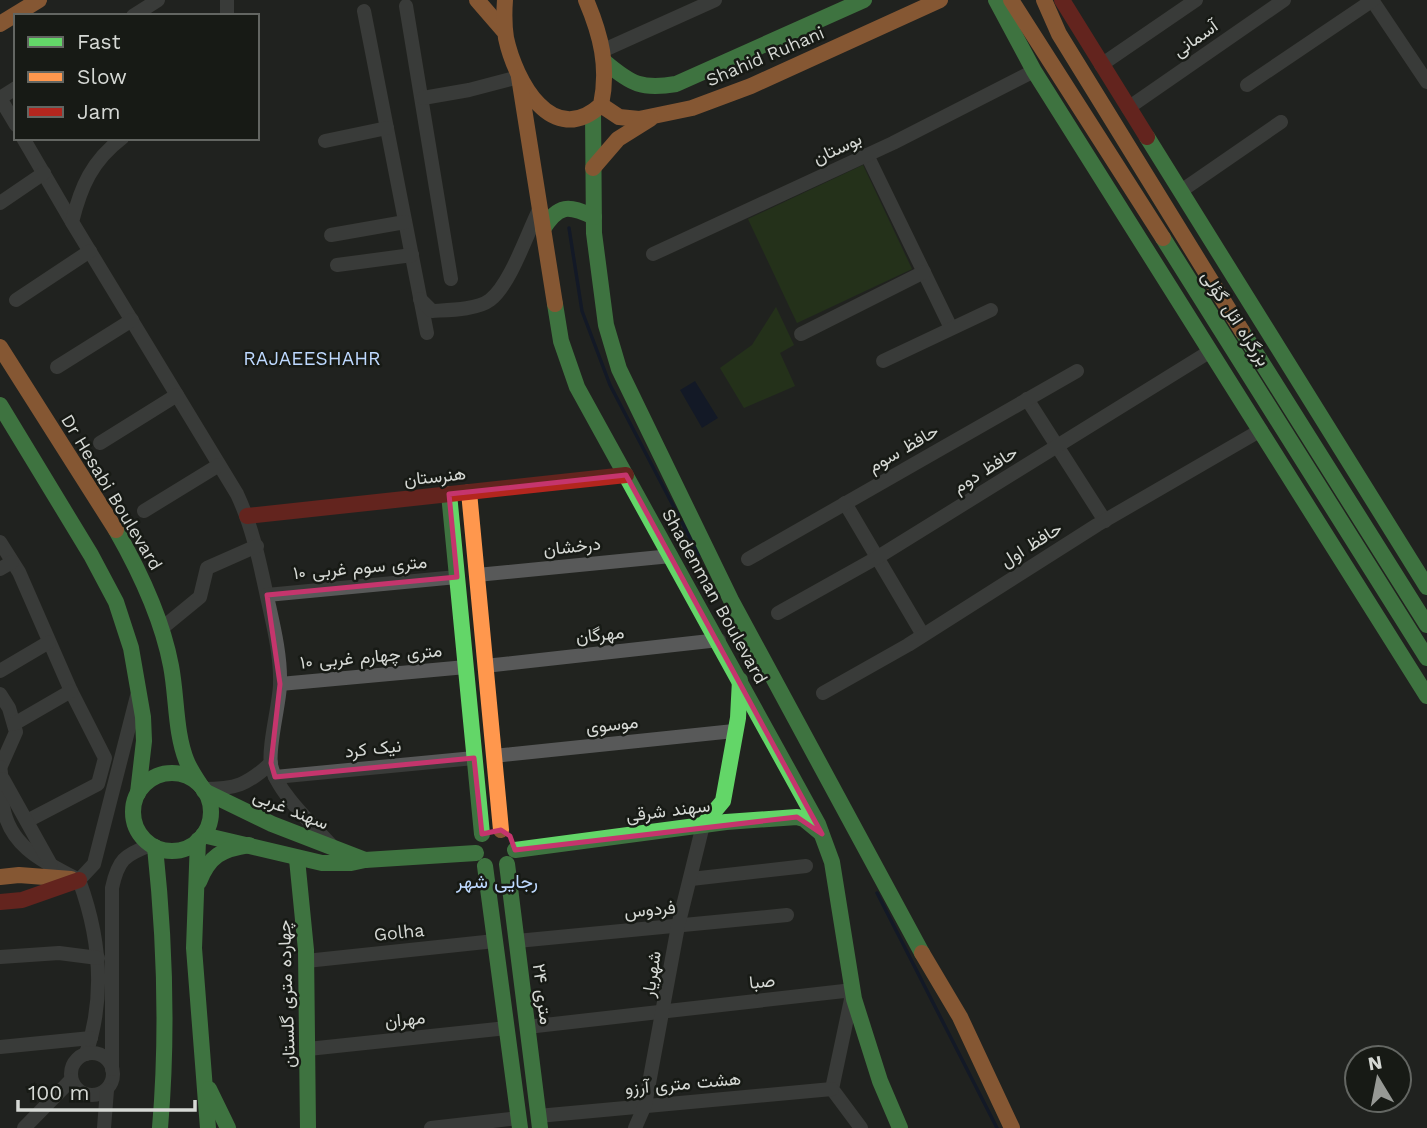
<svg xmlns="http://www.w3.org/2000/svg" width="1427" height="1128" font-family="'Work Sans',Vazirmatn,sans-serif">
	<style>
		.green { fill: #284416 }
		.water { fill: #030e2f }
		.lines { fill: none; stroke-linecap: round; stroke-linejoin: round }
		.stream { stroke: #030e2f; stroke-width: 3.5 }
		.street { stroke: #585959; stroke-width: 14 }
		.fast { stroke: #63d668; stroke-width: 16 }
		.slow { stroke: #ff974d; stroke-width: 16 }
		.jam { stroke: #b3261e; stroke-width: 16 }
		.marked { fill: none; stroke: #c5356d; stroke-width: 5; stroke-linejoin: round }
		.labels { text-anchor: middle; dominant-baseline: central; stroke-width: 5; stroke-linejoin: round; paint-order: stroke }
		.street-label { font-size: 18px; fill: #d6d9d5; stroke: #171a15 }
		.neighbourhood-label { font-size: 19px; fill: #bed9ff; stroke: #171a15 }
	</style>
	<rect width="100%" height="100%" fill="#21231f"/>
	<g class="green">
		<polygon points="863,165 912,269 797,323 748,219"/>
		<polygon points="776,307 794,345 780,353 795,386 744,408 720,368 752,345"/>
	</g>
	<polygon class="water" points="695,381 718,418 702,428 680,390"/>
	<g class="lines">
		<g class="stream">
			<polyline points="569,228 582,311 610,385 699,555"/>
			<polyline points="877,893 997,1128"/>
		</g>
		<g class="street">
			<polyline points="1372,0 1427,82"/>
			<polyline points="406,6 451,279"/>
			<polyline points="364,11 427,333"/>
			<polyline points="133,16 158,0"/>
			<polyline points="227,16 227,0"/>
			<polyline points="604,50 715,0"/>
			<polyline points="1101,65 1196,0"/>
			<polyline points="1247,85 1373,0"/>
			<polyline points="16,88 0,98 16,125"/>
			<polyline points="423,98 469,90 519,77"/>
			<polyline points="1128,108 1284,0"/>
			<polyline points="23,138 72,222"/>
			<path d="M 122,138 C 92,161 81,186 72,222 L 237,494 C 253,528 260,564 268,601 C 274,628 281,657 280,685 C 279,707 268,746 271,765 C 276,791 313,825 331,845"/>
			<polyline points="325,141 387,128"/>
			<polyline points="867,155 951,328"/>
			<polyline points="1181,191 1281,122"/>
			<polyline points="0,203 44,173"/>
			<polyline points="331,235 405,222"/>
			<polyline points="653,254 893,143 1034,71"/>
			<polyline points="337,265 412,255"/>
			<path d="M 420,299 L 432,311 C 448,310 477,310 490,300 C 510,285 527,234 539,210"/>
			<polyline points="16,300 90,251"/>
			<polyline points="801,334 924,272"/>
			<polyline points="883,361 991,310"/>
			<polyline points="57,367 132,320"/>
			<polyline points="1027,399 1105,521"/>
			<polyline points="100,443 177,395"/>
			<polyline points="845,503 923,635"/>
			<polyline points="144,511 219,465"/>
			<polyline points="0,542 19,572 71,691 105,758 98,784 27,821"/>
			<polyline points="748,559 1077,371"/>
			<polyline points="0,569 12,562"/>
			<polyline points="477,575 671,556"/>
			<polyline points="267,595 457,577"/>
			<polyline points="778,613 878,557 1209,352"/>
			<polyline points="161,629 200,597 207,568 257,546"/>
			<polyline points="485,666 719,640"/>
			<polyline points="0,671 49,642"/>
			<polyline points="280,684 466,667"/>
			<polyline points="823,693 908,645 1097,525 1261,430"/>
			<polyline points="0,694 9,708 16,732 0,768"/>
			<polyline points="14,724 71,691"/>
			<polyline points="494,756 734,731"/>
			<path d="M 0,767 C 3,780 1,793 3,806 C 10,848 45,862 79,880 C 100,937 106,995 86,1054"/>
			<polyline points="275,777 474,758"/>
			<polyline points="3,779 51,865"/>
			<path d="M 203,789 C 236,789 247,785 271,763"/>
			<polyline points="691,879 806,866"/>
			<polyline points="79,880 94,864 137,696"/>
			<polyline points="517,941 787,915"/>
			<polyline points="0,957 59,953 98,958"/>
			<polyline points="306,961 495,941"/>
			<polyline points="527,1027 853,990 832,1089 861,1128"/>
			<polyline points="0,1047 91,1038"/>
			<polyline points="308,1049 507,1028"/>
			<circle cx="92" cy="1074" r="21"/>
			<path d="M 112,1069 L 112,888 C 118,860 124,855 151,845"/>
			<polyline points="538,1116 832,1089"/>
			<polyline points="24,1128 71,1080"/>
			<polyline points="104,1128 107,1090"/>
			<polyline points="431,1128 519,1118"/>
			<polyline points="635,1128 645,1105 678,926 703,825"/>
		</g>
		<g class="fast">
			<polyline points="996,0 1034,71 1427,696"/>
			<path d="M 605,62 C 631,84 642,90 676,84 L 864,0"/>
			<polyline points="593,112 594,233 606,325 619,369 731,600 922,953"/>
			<polyline points="1147,137 1427,587"/>
			<path d="M 543,229 C 559,204 568,205 594,217"/>
			<polyline points="1163,238 1427,658"/>
			<polyline points="555,304 561,341 577,387 818,824 832,862 854,999 880,1081 900,1128"/>
			<polyline points="1242,331 1427,625"/>
			<polyline points="0,405 91,555 116,602 131,648 143,717 144,741 138,793"/>
			<polyline points="449,494 482,834"/>
			<path d="M 116,530 C 140,572 162,618 171,666 C 177,697 175,733 187,762 C 191,771 196,778 201,786"/>
			<circle cx="172" cy="812" r="39"/>
			<polyline points="204,791 272,824 365,860"/>
			<polyline points="703,825 723,801 738,718 740,680"/>
			<polyline points="203,835 322,863 351,863 365,860 476,853"/>
			<polyline points="198,840 194,948 208,1128"/>
			<path d="M 155,847 C 165,941 168,1034 160,1128"/>
			<polyline points="515,850 726,822 797,817 804,819 821,833"/>
			<polyline points="297,859 306,950 308,1128"/>
			<polyline points="507,864 540,1128"/>
			<polyline points="485,866 520,1128"/>
			<path d="M 199,882 C 209,856 222,849 249,845"/>
			<polyline points="209,1089 228,1128"/>
		</g>
		<g class="slow">
			<polyline points="477,0 503,30"/>
			<path d="M 505,0 C 504,13 504,25 506,38 C 515,80 552,150 601,105 C 609,67 601,35 586,0"/>
			<polyline points="1011,0 1163,238"/>
			<polyline points="1044,0 1059,34 1242,331"/>
			<polyline points="0,24 39,0"/>
			<polyline points="519,77 555,304"/>
			<polyline points="601,105 619,117 639,119 692,108 751,86 940,0"/>
			<polyline points="593,168 618,139 650,119"/>
			<polyline points="0,347 116,530"/>
			<polyline points="469,492 501,830"/>
			<polyline points="0,877 19,875 71,879"/>
			<polyline points="922,953 960,1017 1012,1128"/>
		</g>
		<g class="jam">
			<polyline points="1062,0 1147,137"/>
			<polyline points="247,516 626,475"/>
			<polyline points="0,902 22,900 79,880"/>
		</g>
	</g>
	<path d="M0 0H1427V1128H0ZM 626,475 L 822,834 L 797,817 L 515,850 L 510,836 L 501,830 L 482,834 L 474,758 L 275,777 L 271,763 L 280,684 L 267,595 L 457,577 L 449,494 Z" fill="#21231f" fill-opacity=".55" fill-rule="evenodd"/>
	<path class="marked" d="M 626,475 L 822,834 L 797,817 L 515,850 L 510,836 L 501,830 L 482,834 L 474,758 L 275,777 L 271,763 L 280,684 L 267,595 L 457,577 L 449,494 Z"/>
	<g class="labels">
		<g class="street-label">
			<text transform="translate(1195 38) rotate(-35)">آسمانی</text>
			<text transform="translate(765 56) rotate(-23)">Shahid Ruhani</text>
			<text transform="translate(837 148) rotate(-25)">بوستان</text>
			<text transform="translate(1236 318) rotate(57)">بزرگراه ائل گؤلی</text>
			<text transform="translate(903 448) rotate(-30)">حافظ سوم</text>
			<text transform="translate(985 469) rotate(-32)">حافظ دوم</text>
			<text transform="translate(435 476) rotate(-6)">هنرستان</text>
			<text transform="translate(112 492) rotate(59)">Dr Hesabi Boulevard</text>
			<text transform="translate(1031 544) rotate(-32)">حافظ اول</text>
			<text transform="translate(572 546) rotate(-6)">درخشان</text>
			<text transform="translate(360 567) rotate(-5)">۱۰ متری سوم غربی</text>
			<text transform="translate(715 596) rotate(61)">Shadenman Boulevard</text>
			<text transform="translate(600 634) rotate(-6)">مهرگان</text>
			<text transform="translate(371 656) rotate(-5)">۱۰ متری چهارم غربی</text>
			<text transform="translate(612 724) rotate(-6)">موسوی</text>
			<text transform="translate(373 748) rotate(-6)">نیک کرد</text>
			<text transform="translate(291 809) rotate(22)">سهند غربی</text>
			<text transform="translate(668 810) rotate(-7)">سهند شرقی</text>
			<text transform="translate(650 909) rotate(-5)">فردوس</text>
			<text transform="translate(399 932) rotate(-6)">Golha</text>
			<text transform="translate(651 974) rotate(-81)">شهریار</text>
			<text transform="translate(762 981) rotate(-6)">صبا</text>
			<text transform="translate(286 994) rotate(-92)">چهارده متری گلستان</text>
			<text transform="translate(543 994) rotate(83)">۲۴ متری</text>
			<text transform="translate(405 1019) rotate(-6)">مهران</text>
			<text transform="translate(683 1083) rotate(-5)">هشت متری آرزو</text>
		</g>
		<g class="neighbourhood-label">
			<text x="312" y="358">RAJAEESHAHR</text>
			<text x="497" y="881">رجایی شهر</text>
		</g>
	</g>
	<rect x="14" y="14" width="245" height="126" fill="#171a15" stroke="#636662" stroke-width="2"/>
	<rect x="28" y="37" width="35" height="10" fill="#63d668" stroke="#636662" stroke-width="2"/>
	<text x="77" y="49" font-size="21" fill="#d6d9d5">Fast</text>
	<rect x="28" y="72" width="35" height="10" fill="#ff974d" stroke="#636662" stroke-width="2"/>
	<text x="77" y="84" font-size="21" fill="#d6d9d5">Slow</text>
	<rect x="28" y="107" width="35" height="10" fill="#b3261e" stroke="#636662" stroke-width="2"/>
	<text x="77" y="119" font-size="21" fill="#d6d9d5">Jam</text>
	<g transform="translate(1378 1079) rotate(350)"><circle r="33" fill="#171a15" stroke="#636662" stroke-width="2"/>
	<path d="M0-5L12 26L0 18L-12 26Z" fill="#979995"/>
	<text y="-10" font-size="19" font-weight="bold" text-anchor="middle" fill="#d6d9d5">N</text>
	</g>
	<path d="M18 1100v10h177v-10" fill="none" stroke="#d6d9d5" stroke-width="3.5"/>
	<text x="28" y="1100" font-size="21" fill="#d6d9d5" stroke="#171a15" stroke-width="5" paint-order="stroke">100 m</text>
</svg>
